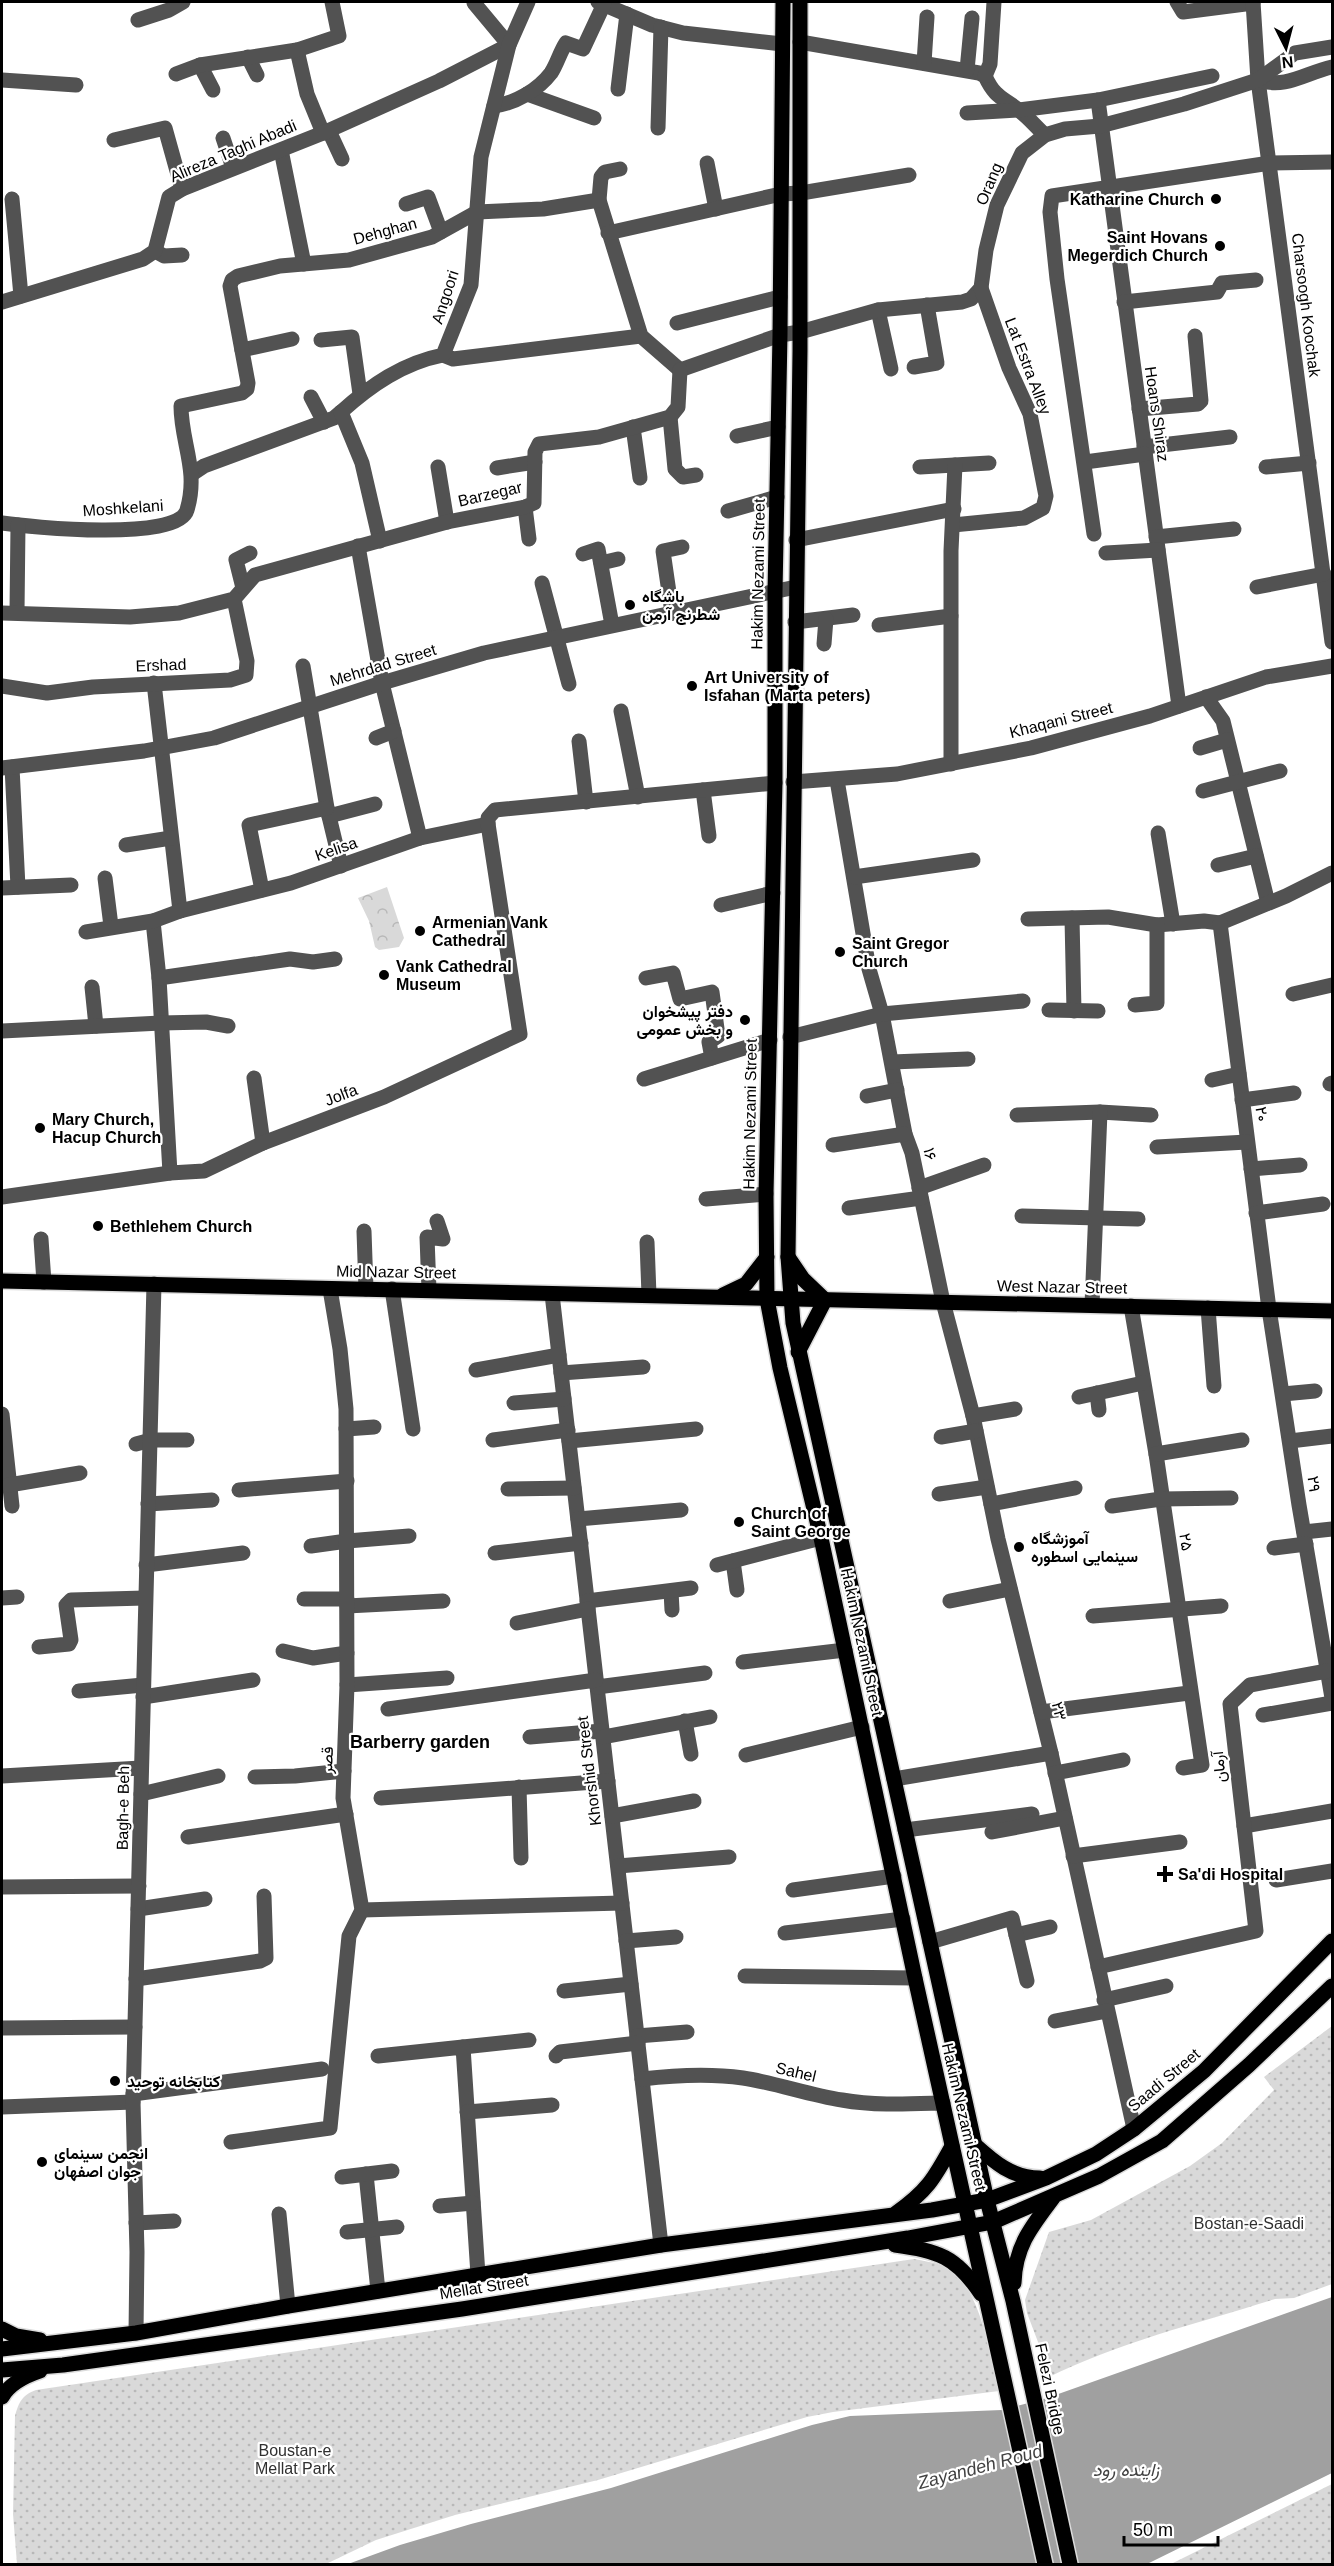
<svg xmlns="http://www.w3.org/2000/svg" width="1334" height="2566" font-family="Arial,Vazirmatn,sans-serif">
	<style>
		.forest { fill: url(#forest-crowns) }
		.park { fill: url(#park-dots) }
		.water { fill: #a0a0a0 }
		.lines { fill: none; stroke-linecap: round; stroke-linejoin: round }
		.major-casing { stroke: #dbdbdb; stroke-width: 18 }
		.minor { stroke: #525252; stroke-width: 15 }
		.major { stroke: #000; stroke-width: 15 }
		.poi-dot { fill: #000; stroke: #fff; stroke-width: 2 }
		.labels { text-anchor: middle; dominant-baseline: central; stroke-width: 4.5; stroke-linejoin: round; paint-order: stroke }
		.street-label { font-size: 16px; fill: #000; stroke: #fff }
		.poi-label { font-size: 16px; font-weight: bold; fill: #000; stroke: #fff; text-anchor: start }
		.park-label { font-size: 16px; fill: #303030; stroke: #fff }
		.neighbourhood-label { font-size: 18px; font-weight: bold; fill: #000; stroke: #fff }
		.water-label { font-size: 18px; font-style: italic; fill: #414141; stroke: #fff }
	</style>
	<defs>
		<pattern id="forest-crowns" width="20" height="18" patternUnits="userSpaceOnUse" patternTransform="scale(1.5)"><rect width="20" height="18" fill="#d9d9d9"/><path d="M2 6a3 3 0 1 1 6 0M12 15a3 3 0 1 1 6 0" fill="none" stroke="#b8b8b8"/></pattern>
		<pattern id="park-dots" width="8" height="8" patternUnits="userSpaceOnUse" patternTransform="scale(1.5)"><rect width="8" height="8" fill="#d9d9d9"/><path d="M2 2h.1M6 6h.1" fill="none" stroke="#b8b8b8" stroke-width="1.8" stroke-linecap="round"/></pattern>
	</defs>
	<rect width="100%" height="100%" fill="#fff"/>
	<polygon class="forest" points="387,887 404,938 399,947 379,950 375,947 369,921 358,898"/>
	<g class="park">
		<path d="M 1332,2026 L 1332,2284 L 1294,2298 L 1275,2299 C 1199,2323 1119,2342 1047,2378 L 1038,2342 L 1027,2313 L 1025,2300 L 1049,2232 L 1091,2220 L 1190,2166 L 1222,2143 L 1274,2090 L 1264,2077 Z"/>
		<path d="M 914,2259 C 923,2261 933,2262 941,2265 C 981,2280 989,2355 999,2391 L 833,2412 L 807,2417 L 598,2480 L 455,2515 L 376,2540 L 326,2564 L 17,2564 L 13,2514 L 15,2416 C 19,2402 22,2395 36,2390 Z"/>
		<polygon points="1332,2484 1332,2564 1171,2564"/>
	</g>
	<polygon class="water" points="1332,2297 1332,2473 1147,2564 348,2564 400,2545 471,2524 611,2488 812,2425 850,2416 1002,2410 1047,2398"/>
	<g class="lines">
		<g class="major-casing">
			<g id="major">
				<polyline points="783,2 780,335 775,592 775,783 766,1194 767,1299 780,1368 821,1538 915,1978 1045,2564"/>
				<polyline points="800,2 800,351 788,1257 793,1323 987,2200 1013,2301 1070,2564"/>
				<polyline points="788,1257 803,1279 825,1300"/>
				<polyline points="2,1281 1332,1311"/>
				<polyline points="723,1295 746,1284 767,1257"/>
				<polyline points="798,1352 825,1300"/>
				<path d="M 974,2144 C 994,2162 1012,2178 1040,2178"/>
				<path d="M 896,2213 C 927,2191 934,2179 952,2146"/>
				<path d="M 895,2245 C 938,2251 956,2256 981,2294"/>
				<path d="M 1014,2283 C 1015,2246 1032,2226 1053,2198"/>
				<polyline points="2,2329 16,2336 40,2340"/>
				<polyline points="2,2349 136,2333 288,2306 661,2245 932,2210 987,2200 1046,2178 1096,2154 1134,2129 1204,2071 1332,1941"/>
				<polyline points="2,2370 63,2365 462,2309 908,2238 993,2222 1099,2176 1162,2141 1249,2065 1332,1986"/>
				<path d="M 2,2397 C 10,2383 25,2376 40,2371"/>
			</g>
		</g>
		<g class="minor">
			<polyline points="598,2 652,25 683,33 782,44"/>
			<polyline points="1177,2 1183,12 1253,3"/>
			<polyline points="1253,2 1258,80 1332,642"/>
			<polyline points="138,20 169,10 183,2"/>
			<path d="M 800,42 L 979,73 L 985,76 C 996,100 1004,97 1021,112 C 1030,119 1037,128 1045,135"/>
			<polyline points="297,50 307,94 323,133"/>
			<polyline points="248,57 257,75"/>
			<polyline points="924,63 927,17"/>
			<polyline points="200,65 213,90"/>
			<polyline points="967,70 972,18"/>
			<polyline points="176,74 200,65 297,50 339,36 332,2"/>
			<polyline points="985,76 990,64 994,2"/>
			<polyline points="2,80 76,85"/>
			<path d="M 1258,80 C 1287,89 1305,73 1332,67"/>
			<polyline points="618,89 627,14"/>
			<polyline points="527,94 594,118"/>
			<polyline points="1098,100 1179,706"/>
			<path d="M 494,106 C 516,103 538,90 551,73 C 557,64 560,52 566,43 L 583,49 L 604,4"/>
			<polyline points="967,113 1019,110 1098,100 1212,76"/>
			<polyline points="658,128 661,27"/>
			<polyline points="329,131 342,159"/>
			<polyline points="223,138 233,168"/>
			<polyline points="114,140 165,128 182,189"/>
			<polyline points="281,150 304,264"/>
			<polyline points="707,163 716,209"/>
			<polyline points="620,169 605,172 601,177 599,200 641,336 680,370"/>
			<polyline points="12,199 21,296"/>
			<polyline points="406,204 428,197 441,232"/>
			<polyline points="608,233 781,194 801,193 909,175"/>
			<polyline points="155,251 164,256 182,255"/>
			<polyline points="2,302 143,259 155,251 169,197 182,189 323,133 439,81 509,45 474,3"/>
			<polyline points="1124,302 1217,292 1222,283 1256,280"/>
			<polyline points="878,310 891,369"/>
			<polyline points="677,323 780,297"/>
			<polyline points="321,340 352,337 360,394"/>
			<polyline points="242,350 292,339"/>
			<polyline points="443,355 453,359 641,336"/>
			<polyline points="914,367 937,363 927,305"/>
			<polyline points="680,370 780,335 800,332 878,310 962,302 971,299 981,288 986,250 997,205 1022,153 1045,135 1065,129 1100,126 1184,104 1258,80 1295,53 1332,47"/>
			<polyline points="311,397 324,422"/>
			<polyline points="1139,409 1198,404 1201,401 1195,336"/>
			<polyline points="670,417 675,469 683,477 696,475"/>
			<polyline points="633,427 640,478"/>
			<polyline points="737,436 778,427"/>
			<polyline points="1144,447 1230,437"/>
			<polyline points="1085,462 1145,454"/>
			<polyline points="438,467 447,522"/>
			<polyline points="920,467 989,463"/>
			<polyline points="1266,467 1309,463"/>
			<polyline points="497,468 535,462"/>
			<polyline points="192,474 204,466 334,418 341,412"/>
			<polyline points="525,507 529,539"/>
			<polyline points="728,511 777,497"/>
			<path d="M 2,523 C 30,527 178,542 187,510 C 199,470 181,443 181,406 L 242,393 L 247,389 L 248,383 L 230,286 L 232,280 L 238,276 L 280,266 L 349,260 L 432,237 L 477,212 L 543,209 L 599,200"/>
			<polyline points="953,525 1024,518 1043,508 1046,496 1030,414 1009,368 981,288"/>
			<polyline points="1094,534 1057,279 1050,212 1052,196 1270,163 1332,162"/>
			<polyline points="1156,537 1234,529"/>
			<polyline points="796,540 954,509"/>
			<path d="M 380,541 L 362,463 L 341,412 C 371,385 403,363 443,355 L 471,285 L 481,157 L 509,45 L 528,2"/>
			<polyline points="358,546 382,683 420,838"/>
			<polyline points="1106,553 1158,550"/>
			<polyline points="583,554 598,549 612,625"/>
			<polyline points="601,563 618,559"/>
			<polyline points="542,583 569,684"/>
			<polyline points="1257,587 1324,574"/>
			<polyline points="243,588 236,560 250,553"/>
			<polyline points="17,612 18,525"/>
			<polyline points="2,613 130,617 179,613 234,599 255,575 447,522 525,507 534,503 535,452 539,444 599,437 670,417 678,407 680,370"/>
			<polyline points="672,613 663,551 682,547"/>
			<polyline points="795,622 853,615"/>
			<polyline points="879,625 951,616"/>
			<polyline points="824,644 826,619"/>
			<polyline points="303,666 327,808 341,866"/>
			<polyline points="154,683 180,911"/>
			<polyline points="2,686 47,693 93,687 230,680 246,675 247,661 234,599"/>
			<polyline points="1206,697 1223,721 1268,903"/>
			<polyline points="621,711 638,797"/>
			<polyline points="376,738 394,731"/>
			<polyline points="579,741 586,802"/>
			<polyline points="1200,748 1227,740"/>
			<polyline points="951,764 951,551 955,465"/>
			<polyline points="12,767 18,887"/>
			<polyline points="2,768 144,751 214,738 382,683 484,653 796,587"/>
			<polyline points="837,780 869,969 882,1014 905,1134 912,1153 943,1302 973,1416 998,1539 1051,1753 1134,2129"/>
			<polyline points="793,782 897,774 1031,748 1150,716 1266,677 1332,666"/>
			<polyline points="703,790 709,836"/>
			<polyline points="1203,791 1280,771"/>
			<polyline points="329,816 375,804"/>
			<polyline points="1158,833 1173,924"/>
			<polyline points="126,845 171,838"/>
			<polyline points="1218,865 1256,856"/>
			<polyline points="854,877 973,860"/>
			<polyline points="105,878 111,926"/>
			<polyline points="2,888 71,885"/>
			<polyline points="262,890 249,825 327,808"/>
			<polyline points="721,905 773,893"/>
			<polyline points="1072,918 1074,1011"/>
			<polyline points="1028,919 1108,917 1157,925 1204,921 1220,923 1286,896 1332,873"/>
			<polyline points="153,921 159,978 170,1173"/>
			<polyline points="1220,923 1269,1309 1299,1505 1332,1698"/>
			<polyline points="86,932 153,921 180,911 291,883 420,838 488,824"/>
			<polyline points="159,978 290,959 313,962 335,959"/>
			<polyline points="646,978 673,973 680,999 712,992 718,1036 709,1042 712,1058"/>
			<polyline points="92,987 96,1026"/>
			<polyline points="1293,994 1332,985"/>
			<polyline points="1135,1005 1157,1003 1157,925"/>
			<polyline points="1049,1010 1098,1011"/>
			<polyline points="2,1031 161,1023 206,1022 228,1026"/>
			<polyline points="790,1037 882,1014 1023,1001"/>
			<polyline points="892,1062 968,1059"/>
			<polyline points="254,1078 263,1143"/>
			<polyline points="644,1079 770,1040"/>
			<polyline points="1212,1080 1239,1074"/>
			<polyline points="1330,1084 1332,1083"/>
			<polyline points="867,1096 897,1090"/>
			<polyline points="1242,1100 1294,1093"/>
			<polyline points="1017,1115 1100,1112 1151,1115"/>
			<polyline points="833,1145 905,1134"/>
			<polyline points="1157,1147 1247,1142"/>
			<polyline points="1251,1169 1300,1165"/>
			<polyline points="919,1188 984,1165"/>
			<polyline points="2,1197 170,1173 204,1171 263,1143 384,1097 520,1034 488,824 488,818 495,810 775,783"/>
			<polyline points="706,1199 766,1194"/>
			<polyline points="849,1208 921,1198"/>
			<polyline points="1256,1213 1323,1204"/>
			<polyline points="1022,1216 1138,1219"/>
			<polyline points="364,1231 366,1289"/>
			<polyline points="41,1239 44,1282"/>
			<polyline points="647,1242 649,1295"/>
			<polyline points="392,1289 413,1429"/>
			<polyline points="429,1290 427,1237 443,1239 437,1221"/>
			<polyline points="552,1294 661,2245"/>
			<polyline points="1092,1305 1100,1112"/>
			<polyline points="1131,1306 1156,1454 1202,1765 1183,1768"/>
			<polyline points="1208,1308 1214,1386"/>
			<polyline points="476,1370 559,1355"/>
			<polyline points="561,1373 643,1367"/>
			<polyline points="1097,1393 1099,1410"/>
			<polyline points="1283,1394 1315,1391"/>
			<polyline points="1079,1397 1143,1383"/>
			<polyline points="514,1403 564,1399"/>
			<polyline points="2,1414 12,1506"/>
			<polyline points="973,1416 1015,1409"/>
			<polyline points="346,1429 374,1427"/>
			<polyline points="941,1437 976,1431"/>
			<polyline points="493,1440 568,1430"/>
			<polyline points="569,1441 696,1429"/>
			<polyline points="1290,1441 1332,1436"/>
			<polyline points="136,1444 151,1440 187,1440"/>
			<polyline points="1156,1454 1242,1440"/>
			<polyline points="9,1485 80,1473"/>
			<polyline points="508,1489 574,1488"/>
			<polyline points="239,1490 347,1481"/>
			<polyline points="939,1494 987,1487"/>
			<polyline points="148,1504 212,1500"/>
			<polyline points="991,1504 1075,1488"/>
			<polyline points="1112,1506 1161,1499 1231,1498"/>
			<polyline points="578,1519 681,1510"/>
			<polyline points="1304,1532 1332,1529"/>
			<polyline points="311,1546 347,1541 409,1536"/>
			<polyline points="1274,1548 1306,1544"/>
			<polyline points="495,1553 581,1543"/>
			<polyline points="733,1561 737,1590"/>
			<polyline points="146,1565 243,1553"/>
			<polyline points="717,1565 821,1538"/>
			<polyline points="671,1591 672,1610"/>
			<polyline points="2,1598 17,1597"/>
			<polyline points="304,1599 347,1599"/>
			<polyline points="587,1601 691,1588"/>
			<polyline points="950,1601 1010,1589"/>
			<polyline points="347,1606 443,1601"/>
			<polyline points="1093,1616 1221,1606"/>
			<polyline points="517,1623 588,1609"/>
			<polyline points="39,1647 69,1644 71,1640 66,1605 71,1600 145,1598"/>
			<polyline points="283,1651 313,1658 347,1653"/>
			<polyline points="743,1662 845,1650"/>
			<polyline points="347,1685 447,1678"/>
			<polyline points="597,1687 705,1673"/>
			<polyline points="79,1691 143,1685"/>
			<polyline points="143,1697 253,1680"/>
			<polyline points="388,1709 596,1680"/>
			<polyline points="1041,1712 1189,1693"/>
			<polyline points="1263,1715 1332,1703"/>
			<polyline points="685,1721 691,1754"/>
			<polyline points="530,1737 602,1731"/>
			<polyline points="603,1737 710,1717"/>
			<polyline points="746,1755 862,1727"/>
			<polyline points="1055,1773 1123,1760"/>
			<polyline points="2,1776 141,1768"/>
			<polyline points="255,1777 295,1776 344,1771"/>
			<polyline points="894,1779 1051,1753"/>
			<polyline points="519,1787 521,1858"/>
			<polyline points="141,1794 218,1776"/>
			<polyline points="381,1798 608,1781"/>
			<polyline points="612,1816 694,1801"/>
			<polyline points="1244,1826 1332,1811"/>
			<polyline points="905,1830 1032,1814"/>
			<polyline points="992,1832 1065,1818"/>
			<polyline points="188,1837 346,1814"/>
			<polyline points="1073,1856 1180,1842"/>
			<polyline points="618,1866 729,1857"/>
			<polyline points="1276,1880 1332,1871"/>
			<polyline points="2,1887 139,1886"/>
			<polyline points="793,1890 894,1876"/>
			<polyline points="138,1909 205,1899"/>
			<polyline points="362,1910 622,1903"/>
			<polyline points="785,1933 903,1919"/>
			<polyline points="1016,1935 1050,1927"/>
			<polyline points="626,1941 676,1937"/>
			<polyline points="930,1942 1012,1918 1027,1981"/>
			<polyline points="1098,1967 1256,1931 1230,1704 1250,1685 1327,1671"/>
			<polyline points="745,1976 915,1978"/>
			<polyline points="136,1979 260,1961 266,1958 264,1896"/>
			<polyline points="564,1991 631,1984"/>
			<polyline points="1104,2000 1166,1986"/>
			<polyline points="1055,2021 1107,2011"/>
			<polyline points="2,2028 135,2027"/>
			<polyline points="637,2036 687,2032"/>
			<polyline points="463,2047 529,2040"/>
			<polyline points="378,2056 463,2047 478,2275"/>
			<polyline points="556,2056 560,2052 638,2043"/>
			<path d="M 642,2079 C 676,2075 708,2073 743,2078 C 776,2083 809,2095 842,2100 C 876,2106 909,2104 943,2103"/>
			<polyline points="133,2094 322,2069"/>
			<polyline points="2,2107 133,2102"/>
			<polyline points="467,2112 552,2105"/>
			<polyline points="231,2142 330,2128 349,1936 362,1910 343,1798 347,1685 346,1409 340,1349 330,1289"/>
			<polyline points="366,2174 378,2291"/>
			<polyline points="342,2177 392,2171"/>
			<polyline points="440,2206 473,2203"/>
			<polyline points="279,2214 288,2306"/>
			<polyline points="136,2223 174,2221"/>
			<polyline points="347,2232 397,2227"/>
			<polyline points="136,2333 137,2252 133,2102 154,1284"/>
		</g>
		<use href="#major" class="major"/>
	</g>
	<g class="poi-dot">
		<circle cx="1216" cy="199" r="6"/>
		<circle cx="1220" cy="246" r="6"/>
		<circle cx="630" cy="605" r="6"/>
		<circle cx="692" cy="686" r="6"/>
		<circle cx="420" cy="931" r="6"/>
		<circle cx="840" cy="952" r="6"/>
		<circle cx="384" cy="975" r="6"/>
		<circle cx="745" cy="1020" r="6"/>
		<circle cx="40" cy="1128" r="6"/>
		<circle cx="98" cy="1226" r="6"/>
		<circle cx="739" cy="1522" r="6"/>
		<circle cx="1019" cy="1547" r="6"/>
		<path d="M1162 1865h6v6h6v6h-6v6h-6v-6h-6v-6h6z"/>
		<circle cx="115" cy="2081" r="6"/>
		<circle cx="42" cy="2162" r="6"/>
	</g>
	<g class="labels">
		<g class="street-label">
			<text transform="translate(233 151) rotate(-23)">Alireza Taghi Abadi</text>
			<text transform="translate(989 184) rotate(-67)">Orang</text>
			<text transform="translate(385 231) rotate(-15)">Dehghan</text>
			<text transform="translate(445 297) rotate(-72)">Angoori</text>
			<text transform="translate(1306 305) rotate(83)">Charsoogh Koochak</text>
			<text transform="translate(1028 366) rotate(69)">Lat Estra Alley</text>
			<text transform="translate(1157 414) rotate(82)">Hoans Shiraz</text>
			<text transform="translate(490 494) rotate(-13)">Barzegar</text>
			<text transform="translate(123 508) rotate(-4)">Moshkelani</text>
			<text transform="translate(758 574) rotate(-89)">Hakim Nezami Street</text>
			<text transform="translate(161 665) rotate(-2)">Ershad</text>
			<text transform="translate(383 665) rotate(-17)">Mehrdad Street</text>
			<text transform="translate(1061 720) rotate(-14)">Khaqani Street</text>
			<text transform="translate(336 849) rotate(-19)">Kelisa</text>
			<text transform="translate(341 1095) rotate(-21)">Jolfa</text>
			<text transform="translate(750 1114) rotate(-89)">Hakim Nezami Street</text>
			<text transform="translate(1262 1114) rotate(83)">۲۰</text>
			<text transform="translate(930 1154) rotate(76)">۱۶</text>
			<text transform="translate(396 1272) rotate(1)">Mid Nazar Street</text>
			<text transform="translate(1062 1287) rotate(1)">West Nazar Street</text>
			<text transform="translate(1314 1484) rotate(82)">۲۹</text>
			<text transform="translate(1186 1542) rotate(81)">۲۵</text>
			<text transform="translate(862 1642) rotate(78)">Hakim Nezami Street</text>
			<text transform="translate(1059 1711) rotate(76)">۲۳</text>
			<text transform="translate(327 1760) rotate(-88)">قصر</text>
			<text transform="translate(1219 1767) rotate(-96)">آرمان</text>
			<text transform="translate(589 1771) rotate(-97)">Khorshid Street</text>
			<text transform="translate(123 1808) rotate(-89)">Bagh-e Beh</text>
			<text transform="translate(796 2072) rotate(13)">Sahel</text>
			<text transform="translate(1164 2080) rotate(-40)">Saadi Street</text>
			<text transform="translate(964 2117) rotate(77)">Hakim Nezami Street</text>
			<text transform="translate(484 2287) rotate(-9)">Mellat Street</text>
			<text transform="translate(1050 2389) rotate(78)">Felezi Bridge</text>
		</g>
		<g class="poi-label">
			<text x="1204" y="199" text-anchor="end">Katharine Church</text>
			<text x="1208" y="237" text-anchor="end">Saint Hovans<tspan x="1208" dy="18">Megerdich Church</tspan></text>
			<text x="642" y="596">باشگاه<tspan x="642" dy="18">شطرنج آرمن</tspan></text>
			<text x="704" y="677">Art University of<tspan x="704" dy="18">Isfahan (Marta peters)</tspan></text>
			<text x="432" y="922">Armenian Vank<tspan x="432" dy="18">Cathedral</tspan></text>
			<text x="852" y="943">Saint Gregor<tspan x="852" dy="18">Church</tspan></text>
			<text x="396" y="966">Vank Cathedral<tspan x="396" dy="18">Museum</tspan></text>
			<text x="733" y="1011" text-anchor="end">دفتر پیشخوان<tspan x="733" dy="18">و بخش عمومی</tspan></text>
			<text x="52" y="1119">Mary Church,<tspan x="52" dy="18">Hacup Church</tspan></text>
			<text x="110" y="1226">Bethlehem Church</text>
			<text x="751" y="1513">Church of<tspan x="751" dy="18">Saint George</tspan></text>
			<text x="1031" y="1538">آموزشگاه<tspan x="1031" dy="18">سینمایی اسطوره</tspan></text>
			<text x="1178" y="1874">Sa'di Hospital</text>
			<text x="127" y="2081">کتابخانه توحید</text>
			<text x="54" y="2153">انجمن سینمای<tspan x="54" dy="18">جوان اصفهان</tspan></text>
		</g>
		<g class="park-label">
			<text x="1249" y="2223">Bostan-e-Saadi</text>
			<text x="295" y="2450">Boustan-e<tspan x="295" dy="18">Mellat Park</tspan></text>
		</g>
		<g class="neighbourhood-label">
			<text x="420" y="1742">Barberry garden</text>
		</g>
		<g class="water-label">
			<text transform="translate(980 2467) rotate(-15)">Zayandeh Roud</text>
			<text x="1126" y="2470">زاینده رود</text>
		</g>
	</g>
	<rect width="1334" height="2566" fill="none" stroke="#000000" stroke-width="6"/>
	<g transform="translate(1286 48) rotate(174)" stroke="#ffffff" stroke-width="4.5" paint-order="stroke">
	<path d="M0-4.5L10 22L0 15L-10 22Z" fill="#000000"/>
	<text y="-9" font-size="16" font-weight="bold" text-anchor="middle" fill="#000000">N</text>
	</g>
	<path d="M1124 2536v9h94v-9" fill="none" stroke="#000000" stroke-width="3"/>
	<text x="1133" y="2536" font-size="18" fill="#000000" stroke="#ffffff" stroke-width="4.5" paint-order="stroke">50 m</text>
</svg>
